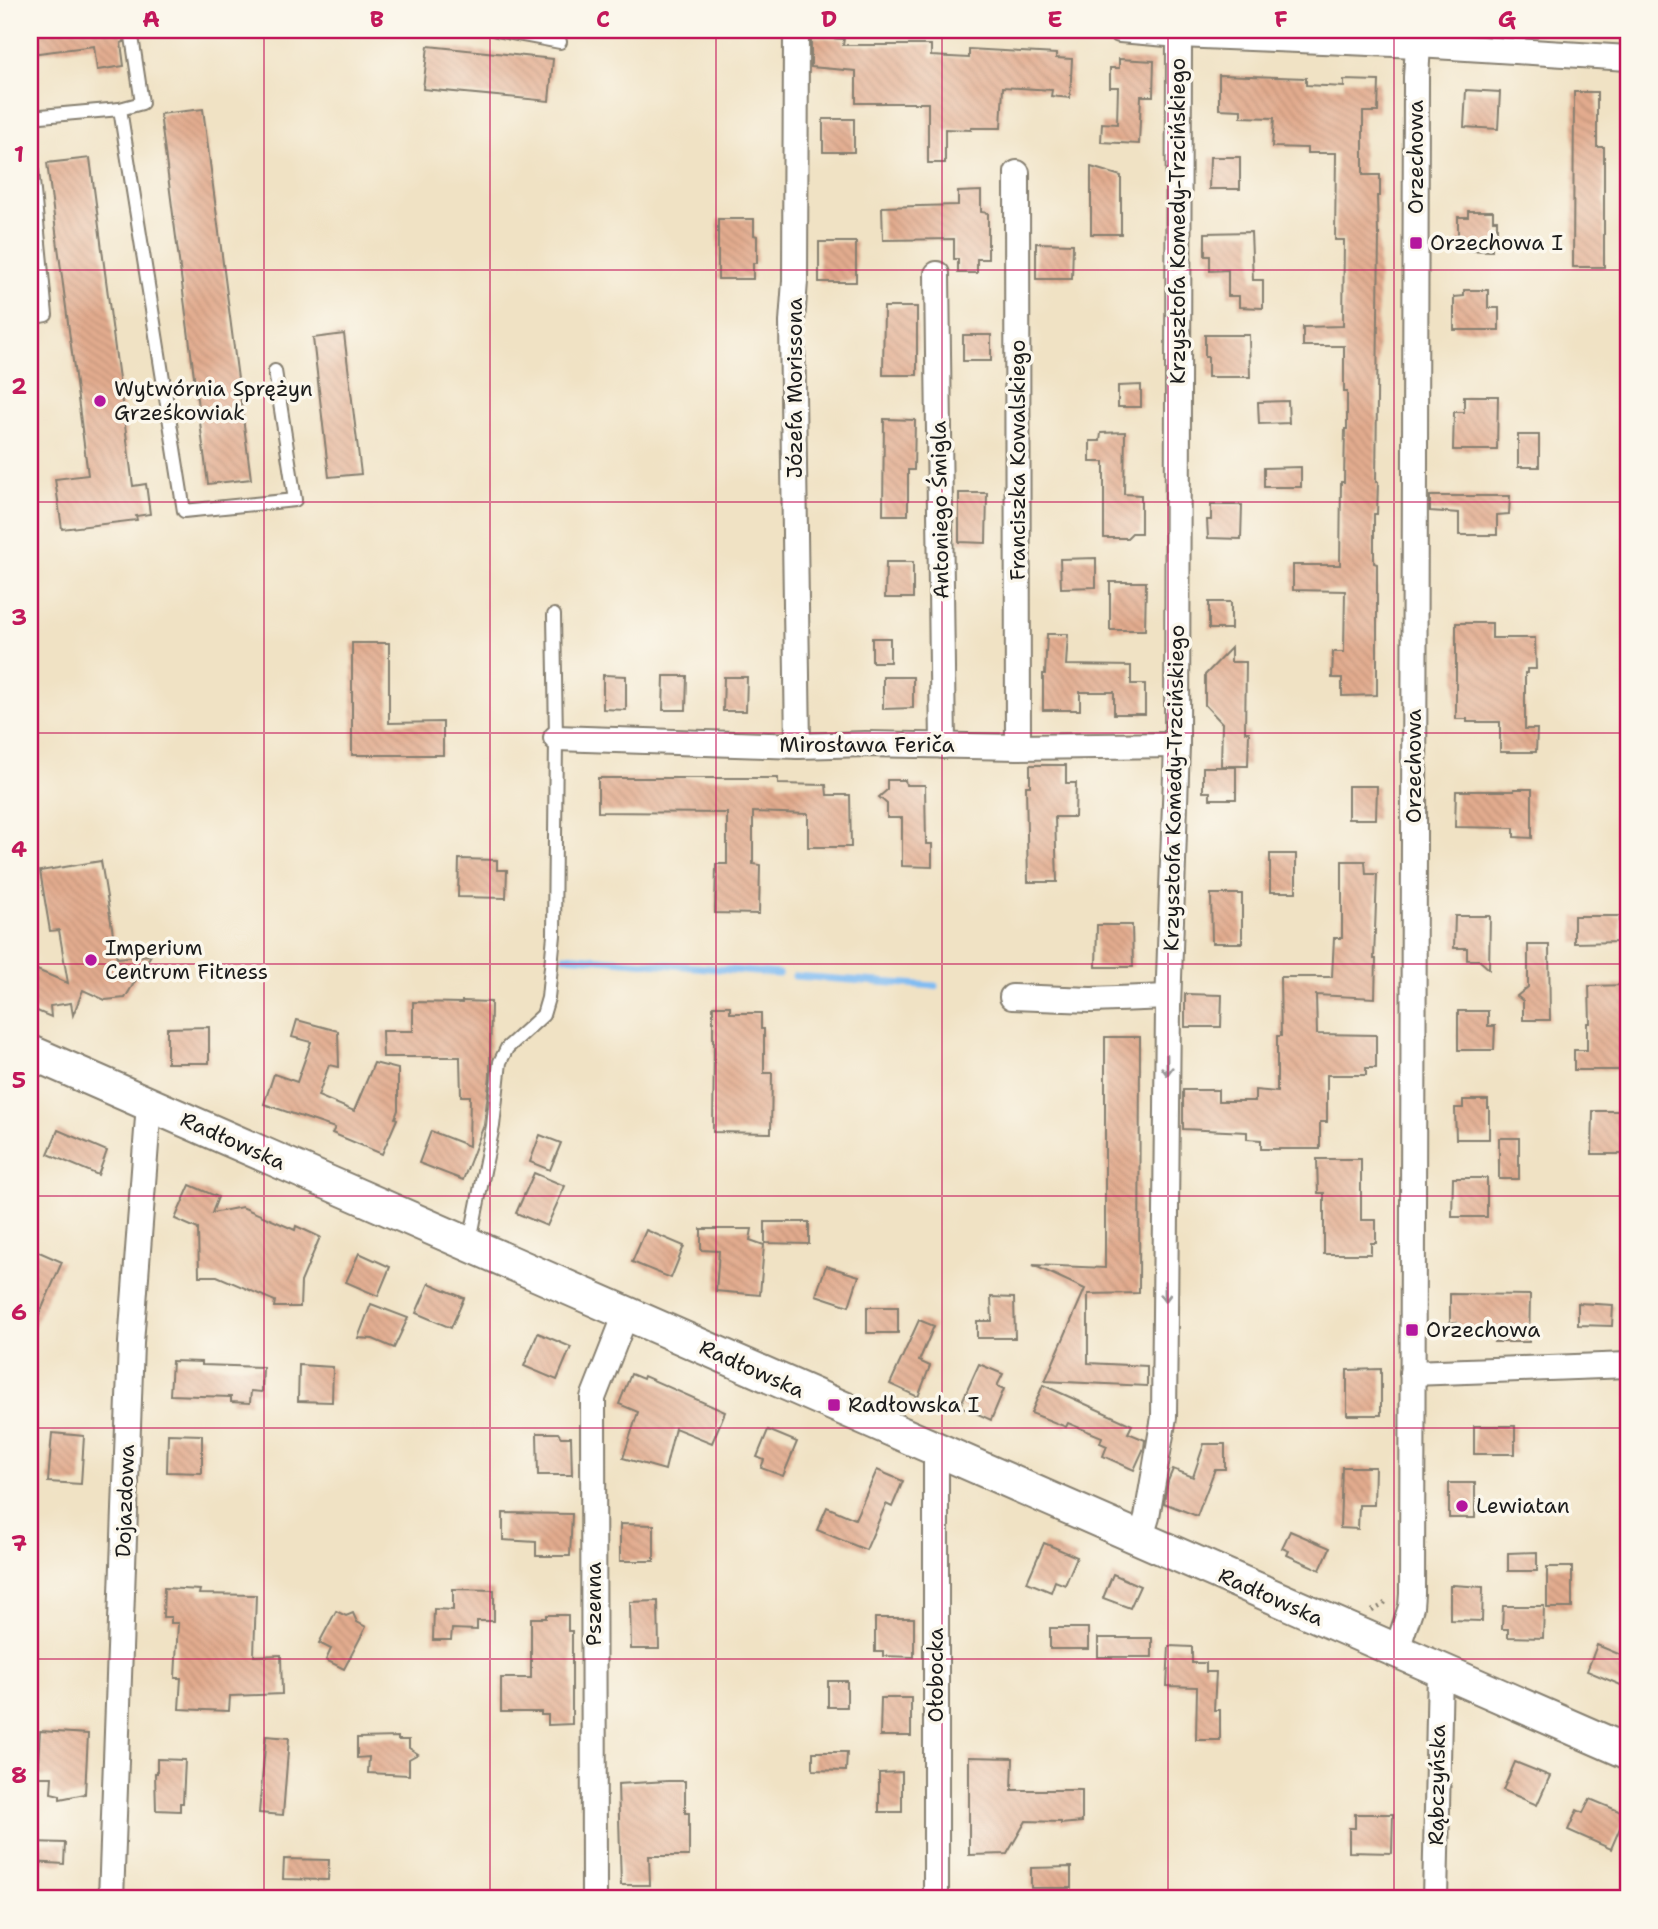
<svg xmlns="http://www.w3.org/2000/svg" width="1658" height="1929" font-family="'Shantell Sans',sans-serif">
	<style>
		.lines { fill: none; stroke-linecap: round; stroke-linejoin: round }
		.stream { stroke: #80bcf2; stroke-width: 7 }
		.building { fill: url(#building-back-hatch) }
		.lane-casing { stroke: #867f70; stroke-width: 16 }
		.street-casing { stroke: #867f70; stroke-width: 28 }
		.secondary-casing { stroke: #867f70; stroke-width: 37 }
		.path { stroke: #867f70; stroke-width: 4.5; stroke-dasharray: 2 5; stroke-linecap: butt }
		.lane { stroke: #fff; stroke-width: 12 }
		.street { stroke: #fff; stroke-width: 24 }
		.secondary { stroke: #fff; stroke-width: 33 }
		.oneway { stroke: #999 }
		.grid { fill: none; stroke: #c2185b; stroke-width: 2; stroke-opacity: 0.55 }
		.poi-dot { fill: #b5179e; stroke: #fbf7ec; stroke-width: 2.5 }
		.labels { text-anchor: middle; dominant-baseline: central; stroke-width: 7; stroke-linejoin: round; paint-order: stroke }
		.street-label { font-size: 21px; fill: #1c1c1c; stroke: #fbf7ec }
		.poi-label { font-size: 21px; fill: #1c1c1c; stroke: #fbf7ec; text-anchor: start }
		.neatline { fill: none; stroke: #c2185b; stroke-width: 2.5 }
		.grid-label { font-size: 23px; text-anchor: middle; font-weight: bold; fill: #c2185b }
	</style>
	<defs>
		<pattern id="building-back-hatch" width="6" height="6" patternUnits="userSpaceOnUse" patternTransform="scale(1.75)"><rect width="6" height="6" fill="#e2ab8e"/><path d="M-1 5l2 2M0 0l6 6M5-1l2 2" fill="none" stroke="#c1937a"/></pattern>
	</defs>
	<rect width="100%" height="100%" fill="#fbf7ec"/>
	<filter id="ink" filterUnits="userSpaceOnUse"><feTurbulence type="fractalNoise" baseFrequency=".0143" numOctaves="2"/><feDisplacementMap in="SourceGraphic" scale="14" xChannelSelector="R" yChannelSelector="G"/><feConvolveMatrix kernelMatrix="1 2 1 2 8 2 1 2 1" color-interpolation-filters="sRGB"/></filter>
	<filter id="wash" filterUnits="userSpaceOnUse"><feTurbulence type="fractalNoise" baseFrequency=".00686" numOctaves="4" result="noise"/><feDisplacementMap in="SourceGraphic" scale="28" xChannelSelector="R" yChannelSelector="G"/><feGaussianBlur stdDeviation="1.57" result="paint"/><feColorMatrix in="noise" values="0 0 0 0 0 0 0 0 0 0 0 0 0 0 0 0 0 1.4 0 .05"/><feComposite in="paint" operator="in"/></filter>
	<g filter="url(#wash)">
		<rect width="100%" height="100%" fill="#f0e2c4"/>
		<g class="lines">
			<g class="stream">
				<polyline points="565,956 779,974"/>
				<polyline points="795,976 935,986"/>
			</g>
		</g>
		<g id="blocks">
			<g class="building">
				<polygon points="30,30 122,30 124,42 121,43 124,66 97,70 94,46 30,54"/>
				<polygon points="811,37 844,39 843,45 931,45 931,56 969,58 969,49 1056,54 1056,58 1072,59 1070,98 1051,96 1052,90 1003,87 1001,128 971,128 971,130 945,129 945,163 928,163 928,103 856,103 856,71 811,67"/>
				<polygon points="428,46 553,59 549,101 423,89"/>
				<polygon points="1119,59 1154,61 1153,96 1141,96 1139,144 1101,142 1102,123 1117,124 1118,87 1110,87 1110,68 1119,68"/>
				<polygon points="1219,75 1306,78 1306,85 1344,87 1344,80 1379,81 1378,112 1363,112 1363,175 1380,175 1380,196 1377,196 1378,234 1379,234 1376,482 1378,482 1377,514 1374,514 1374,563 1377,564 1377,695 1342,696 1342,678 1332,678 1333,652 1344,652 1345,591 1293,590 1293,565 1340,565 1341,482 1344,482 1345,429 1347,429 1347,392 1344,392 1344,346 1303,346 1303,327 1343,326 1344,240 1335,240 1336,153 1307,153 1307,148 1272,147 1274,118 1241,117 1241,110 1219,109"/>
				<polygon points="1466,90 1500,92 1498,129 1464,127"/>
				<polygon points="1574,92 1597,92 1597,147 1604,147 1604,267 1573,267"/>
				<polygon points="203,109 251,479 208,484 160,114"/>
				<rect x="823" y="119" width="31" height="33"/>
				<polygon points="1210,157 1240,157 1240,189 1209,189"/>
				<polygon points="90,158 133,486 146,484 150,514 136,516 137,520 62,529 55,479 88,475 47,163"/>
				<polygon points="1091,167 1121,176 1121,234 1091,234"/>
				<polygon points="981,191 981,212 988,213 988,259 977,259 977,273 958,273 958,259 954,259 954,239 883,240 882,207 958,205 958,192"/>
				<polygon points="1468,211 1493,211 1493,220 1497,220 1497,243 1492,243 1492,251 1458,250 1458,217 1468,217"/>
				<polygon points="718,219 754,219 754,235 757,236 757,263 753,263 753,279 718,279"/>
				<polygon points="1251,232 1253,280 1263,280 1263,308 1239,307 1239,296 1228,296 1228,270 1210,271 1210,256 1205,256 1205,233"/>
				<rect x="819" y="242" width="37" height="40"/>
				<polygon points="1036,243 1073,244 1072,279 1036,279"/>
				<polygon points="1464,290 1488,290 1488,308 1499,308 1499,330 1454,330 1454,297 1464,296"/>
				<polygon points="884,307 917,307 917,375 883,375"/>
				<polygon points="344,334 361,474 329,477 313,338"/>
				<rect x="963" y="335" width="28" height="26"/>
				<polygon points="1205,335 1249,335 1250,377 1208,377 1208,357 1205,357"/>
				<polygon points="1141,385 1141,407 1118,407 1118,386"/>
				<polygon points="1464,396 1498,396 1497,450 1453,450 1454,412 1464,412"/>
				<polygon points="1288,401 1289,423 1259,424 1258,402"/>
				<polygon points="884,419 915,420 914,470 908,470 908,515 883,515"/>
				<polygon points="1125,432 1124,494 1141,495 1141,533 1132,533 1127,538 1104,538 1104,462 1090,462 1090,441 1100,441 1101,433"/>
				<rect x="1518" y="435" width="21" height="32"/>
				<polygon points="1301,467 1301,487 1264,487 1264,468"/>
				<polygon points="959,493 987,493 986,543 959,542"/>
				<polygon points="1430,496 1510,496 1509,514 1497,515 1497,535 1459,535 1459,513 1430,511"/>
				<polygon points="1211,505 1242,505 1241,539 1208,538 1207,520 1211,520"/>
				<polygon points="1096,558 1096,587 1061,588 1060,559"/>
				<polygon points="886,562 913,562 913,598 885,598"/>
				<polygon points="1110,582 1146,582 1145,630 1110,630"/>
				<rect x="1209" y="602" width="22" height="27"/>
				<polygon points="1456,623 1492,623 1492,638 1535,638 1536,669 1527,669 1527,673 1525,673 1525,729 1537,729 1536,752 1500,752 1500,722 1467,722 1467,719 1456,719"/>
				<polygon points="1047,634 1068,634 1066,665 1131,666 1131,684 1145,684 1145,714 1114,714 1114,692 1080,692 1080,710 1043,710 1043,674 1045,674"/>
				<rect x="872" y="638" width="18" height="24"/>
				<polygon points="352,643 389,643 389,723 443,722 443,755 352,755"/>
				<polygon points="1231,648 1231,662 1246,662 1245,732 1249,732 1248,766 1221,766 1222,723 1205,705 1205,675"/>
				<polygon points="603,675 626,676 626,710 603,709"/>
				<polygon points="664,676 687,676 686,710 663,710"/>
				<polygon points="724,677 747,677 746,711 723,711"/>
				<polygon points="883,677 913,677 913,708 883,709"/>
				<polygon points="1030,765 1066,765 1066,783 1076,783 1075,817 1055,817 1057,882 1028,882 1026,786 1030,786"/>
				<polygon points="1203,767 1236,767 1236,799 1210,799 1210,792 1203,792"/>
				<polygon points="598,778 778,778 778,784 826,785 827,795 850,795 851,847 808,847 808,814 753,812 753,864 760,865 759,914 715,913 716,864 727,864 727,813 598,812"/>
				<polygon points="887,780 905,780 906,785 925,785 926,844 932,844 932,867 902,866 902,818 887,818 887,804 879,797 887,790"/>
				<polygon points="1348,786 1377,786 1376,819 1348,819"/>
				<polygon points="1514,789 1532,789 1532,838 1514,837 1514,828 1455,827 1456,791 1514,791"/>
				<rect x="1270" y="854" width="26" height="38"/>
				<polygon points="459,859 497,860 497,870 507,870 506,898 458,897"/>
				<polygon points="101,861 117,958 151,955 125,998 105,1000 83,990 73,1015 71,1003 50,1006 51,1017 30,1008 30,967 68,983 59,930 50,931 40,871"/>
				<polygon points="1342,861 1365,861 1366,874 1377,874 1374,959 1376,959 1375,998 1316,995 1317,1034 1376,1035 1376,1068 1366,1068 1366,1075 1327,1075 1327,1122 1320,1122 1320,1149 1261,1149 1261,1140 1247,1139 1247,1132 1183,1129 1183,1090 1218,1090 1218,1101 1255,1101 1255,1090 1277,1092 1277,1036 1281,1036 1280,977 1332,977 1334,938 1342,938"/>
				<polygon points="1211,894 1242,894 1242,943 1212,943"/>
				<polygon points="1455,916 1490,916 1489,969 1479,960 1467,960 1467,948 1454,948"/>
				<polygon points="1574,916 1620,916 1620,942 1574,943"/>
				<polygon points="1097,925 1132,925 1133,967 1096,967"/>
				<polygon points="1528,945 1549,945 1550,1020 1523,1020 1523,1001 1517,996 1528,987"/>
				<polygon points="1627,985 1628,1064 1622,1064 1622,1070 1574,1070 1574,1050 1587,1050 1587,1023 1590,1023 1589,986"/>
				<polygon points="1185,994 1222,995 1221,1027 1185,1027"/>
				<polygon points="462,1001 491,1002 490,1076 484,1125 463,1180 419,1163 431,1131 469,1146 470,1096 461,1096 460,1057 383,1057 382,1031 413,1031 413,1002 462,1003"/>
				<polygon points="713,1006 730,1006 730,1013 761,1013 761,1029 764,1029 764,1073 772,1073 771,1133 713,1132 714,1042 713,1042"/>
				<polygon points="1458,1011 1488,1011 1488,1026 1495,1026 1494,1050 1458,1050"/>
				<polygon points="297,1020 338,1031 339,1067 329,1065 318,1096 354,1111 374,1063 398,1069 398,1110 395,1118 397,1119 382,1154 332,1133 335,1128 264,1104 274,1074 297,1082 311,1042 292,1037"/>
				<polygon points="209,1027 209,1063 167,1063 167,1028"/>
				<polygon points="1105,1037 1140,1037 1139,1293 1088,1294 1088,1363 1147,1366 1147,1386 1045,1381 1085,1289 1033,1265 1105,1268"/>
				<polygon points="1463,1100 1488,1100 1488,1108 1489,1108 1489,1139 1456,1139 1455,1108 1463,1108"/>
				<polygon points="1593,1111 1628,1111 1628,1154 1592,1154"/>
				<polygon points="58,1130 107,1151 98,1175 48,1154"/>
				<polygon points="540,1135 561,1143 550,1170 530,1162"/>
				<rect x="1499" y="1138" width="20" height="41"/>
				<polygon points="1317,1159 1361,1159 1361,1220 1376,1220 1376,1243 1371,1243 1371,1254 1324,1254 1324,1193 1318,1193"/>
				<polygon points="534,1173 565,1186 547,1226 516,1213"/>
				<polygon points="1453,1178 1487,1178 1487,1217 1452,1217"/>
				<polygon points="190,1185 218,1197 212,1213 242,1207 295,1230 296,1226 320,1237 301,1282 300,1307 274,1307 275,1301 217,1276 199,1276 198,1229 175,1219"/>
				<polygon points="765,1222 809,1222 809,1244 765,1243"/>
				<polygon points="701,1229 752,1229 750,1240 764,1245 760,1295 716,1291 719,1251 701,1250"/>
				<polygon points="646,1230 684,1246 671,1278 632,1262"/>
				<polygon points="30,1248 62,1262 30,1336"/>
				<polygon points="359,1253 390,1267 378,1296 346,1282"/>
				<polygon points="826,1266 859,1276 849,1306 816,1295"/>
				<polygon points="429,1283 464,1298 451,1328 416,1313"/>
				<polygon points="1450,1294 1530,1295 1529,1342 1494,1342 1495,1331 1457,1331 1457,1322 1450,1323"/>
				<polygon points="991,1297 1014,1298 1015,1338 977,1338 977,1321 992,1321"/>
				<polygon points="1578,1303 1613,1305 1612,1326 1578,1325"/>
				<polygon points="371,1304 408,1318 394,1348 373,1339 358,1338"/>
				<rect x="867" y="1307" width="31" height="26"/>
				<polygon points="919,1320 934,1326 919,1361 930,1366 918,1397 890,1384"/>
				<polygon points="538,1333 571,1347 557,1380 524,1366"/>
				<polygon points="172,1361 202,1362 202,1365 263,1367 262,1392 251,1391 250,1403 231,1402 231,1397 170,1395"/>
				<polygon points="979,1364 1003,1374 997,1386 1004,1389 991,1420 960,1406"/>
				<polygon points="299,1365 333,1367 332,1402 298,1401"/>
				<polygon points="1381,1369 1381,1415 1347,1415 1347,1370"/>
				<polygon points="631,1374 643,1379 644,1376 725,1412 712,1443 675,1428 665,1470 623,1458 638,1412 619,1404"/>
				<polygon points="1043,1385 1132,1425 1128,1433 1145,1440 1144,1448 1134,1470 1103,1456 1107,1446 1100,1443 1102,1437 1068,1423 1066,1427 1031,1413"/>
				<rect x="1474" y="1426" width="41" height="28"/>
				<polygon points="768,1430 797,1442 783,1476 761,1468 764,1460 757,1457"/>
				<polygon points="52,1433 84,1436 81,1484 48,1482"/>
				<polygon points="537,1433 558,1433 561,1437 571,1437 572,1475 538,1475"/>
				<polygon points="168,1434 202,1435 202,1473 167,1472"/>
				<polygon points="1204,1444 1225,1444 1225,1469 1215,1469 1197,1516 1164,1503 1168,1481 1173,1469 1193,1477"/>
				<polygon points="1342,1467 1375,1467 1374,1505 1359,1505 1358,1529 1340,1528"/>
				<polygon points="877,1470 903,1481 892,1507 886,1504 866,1550 817,1530 827,1507 855,1519"/>
				<rect x="1449" y="1483" width="26" height="35"/>
				<polygon points="503,1513 572,1514 570,1556 536,1556 536,1542 503,1540"/>
				<polygon points="620,1524 654,1525 654,1561 620,1561"/>
				<polygon points="1290,1531 1330,1548 1320,1570 1287,1555 1289,1551 1282,1548"/>
				<polygon points="1044,1543 1077,1557 1065,1585 1055,1581 1051,1592 1027,1582"/>
				<polygon points="1537,1552 1537,1571 1508,1571 1508,1553"/>
				<rect x="1547" y="1567" width="25" height="41"/>
				<polygon points="1113,1574 1140,1586 1130,1608 1103,1598"/>
				<polygon points="1453,1585 1483,1587 1482,1621 1450,1620 1450,1586 1453,1586"/>
				<polygon points="164,1588 200,1590 199,1594 256,1595 254,1656 281,1655 282,1694 230,1696 229,1711 179,1709 181,1678 175,1678 178,1623 171,1623 171,1617 163,1617"/>
				<polygon points="453,1589 494,1590 494,1621 477,1621 477,1630 452,1629 451,1640 433,1640 434,1609 453,1610"/>
				<polygon points="658,1601 659,1649 631,1649 630,1602"/>
				<polygon points="1503,1606 1544,1606 1543,1638 1508,1637 1508,1629 1502,1629"/>
				<polygon points="336,1611 346,1616 353,1613 357,1622 366,1627 344,1669 326,1660 331,1649 319,1643"/>
				<polygon points="546,1615 568,1615 568,1631 572,1631 572,1724 548,1725 548,1715 541,1715 541,1712 501,1712 501,1678 531,1678 531,1618 546,1618"/>
				<polygon points="875,1618 914,1618 914,1657 883,1656 883,1652 875,1652"/>
				<rect x="1050" y="1628" width="38" height="21"/>
				<rect x="1098" y="1638" width="54" height="19"/>
				<polygon points="1597,1645 1628,1658 1628,1688 1587,1671"/>
				<polygon points="1169,1646 1192,1647 1192,1663 1206,1663 1206,1672 1216,1672 1214,1710 1220,1710 1220,1740 1196,1740 1197,1687 1167,1686"/>
				<rect x="828" y="1681" width="19" height="26"/>
				<polygon points="881,1698 911,1698 911,1736 880,1736"/>
				<polygon points="40,1731 88,1734 85,1794 60,1799 60,1795 51,1793 52,1777 37,1777"/>
				<polygon points="266,1736 289,1738 283,1815 259,1813"/>
				<polygon points="398,1737 398,1740 409,1740 409,1748 418,1754 409,1759 409,1775 368,1773 369,1757 357,1758 357,1738"/>
				<polygon points="813,1752 847,1752 846,1771 813,1770"/>
				<polygon points="969,1757 1013,1758 1012,1790 1082,1790 1082,1822 1061,1824 1061,1822 1026,1821 1007,1854 969,1855"/>
				<polygon points="157,1759 185,1760 183,1803 180,1803 180,1811 156,1810 155,1773 157,1773"/>
				<polygon points="1515,1762 1550,1776 1537,1805 1503,1790"/>
				<polygon points="902,1772 902,1812 879,1812 879,1773"/>
				<polygon points="668,1781 685,1781 685,1813 689,1813 689,1856 649,1856 650,1885 621,1885 618,1784"/>
				<polygon points="1590,1799 1626,1814 1611,1849 1568,1830 1577,1810 1583,1813"/>
				<polygon points="1355,1814 1393,1814 1392,1853 1349,1852 1349,1828 1355,1828"/>
				<polygon points="32,1842 65,1843 64,1864 31,1862"/>
				<polygon points="284,1859 329,1860 328,1880 283,1879"/>
				<polygon points="1071,1867 1071,1888 1031,1888 1031,1868"/>
			</g>
		</g>
	</g>
	<g filter="url(#ink)">
		<use href="#blocks" fill-opacity="0" stroke="#867f70" stroke-width="2"/>
		<g class="lines">
			<g class="lane-casing">
				<g id="lane">
					<polyline points="496,30 560,42"/>
					<polyline points="120,109 184,511 295,500 275,371"/>
					<polyline points="30,117 120,109 142,103 131,30"/>
					<polyline points="30,150 46,315 30,318"/>
					<polyline points="470,1241 493,1126 500,1062 507,1048 543,1015 548,998 554,935 556,738 554,615"/>
				</g>
			</g>
			<g class="street-casing">
				<g id="street">
					<polyline points="796,30 795,281 792,322 798,746"/>
					<polyline points="1120,30 1179,35 1418,45 1628,58"/>
					<polyline points="1017,173 1018,747"/>
					<polyline points="937,274 943,746"/>
					<polyline points="556,738 798,746 866,744 1018,747 1177,745"/>
					<polyline points="1012,997 1091,1000 1168,997"/>
					<polyline points="1412,1373 1628,1365"/>
					<polyline points="936,1450 936,1899"/>
					<polyline points="1140,1540 1147,1517 1164,1417 1168,1007 1177,745 1179,35"/>
					<polyline points="1396,1652 1411,1607 1412,1594 1416,77 1419,30"/>
					<polyline points="111,1899 131,1343 149,1104"/>
					<polyline points="594,1899 593,1398 626,1314"/>
					<polyline points="1435,1899 1440,1670"/>
				</g>
			</g>
			<g class="secondary-casing">
				<polyline id="secondary" points="30,1052 1628,1752"/>
			</g>
			<polyline class="path" points="1372,1611 1383,1605 1387,1600"/>
			<use href="#lane" class="lane"/>
			<use href="#street" class="street"/>
			<use href="#secondary" class="secondary"/>
		</g>
		<defs><path id="oneway-shaft" d="M-6 0H5M1.5-3L5.5 0L1.5 3" fill="none" stroke-width="1.6" stroke-linecap="round" stroke-linejoin="round" transform="scale(1.75)"/></defs>
		<g class="oneway">
			<use href="#oneway-shaft" transform="translate(1167 1065) rotate(90)"/>
			<use href="#oneway-shaft" transform="translate(1165 1292) rotate(90)"/>
		</g>
	</g>
	<path class="grid" d="M 264,30 L 264,1899M 490,30 L 490,1899M 716,30 L 716,1899M 942,30 L 942,1899M 1168,30 L 1168,1899M 1394,30 L 1394,1899M 30,270 L 1628,270M 30,502 L 1628,502M 30,733 L 1628,733M 30,964 L 1628,964M 30,1196 L 1628,1196M 30,1428 L 1628,1428M 30,1659 L 1628,1659"/>
	<g class="poi-dot">
		<rect x="1409" y="236" width="14" height="14" rx="3.5"/>
		<circle cx="100" cy="401" r="7"/>
		<circle cx="91" cy="960" r="7"/>
		<rect x="1405" y="1323" width="14" height="14" rx="3.5"/>
		<rect x="827" y="1398" width="14" height="14" rx="3.5"/>
		<circle cx="1462" cy="1506" r="7"/>
	</g>
	<g class="labels">
		<g class="street-label">
			<text transform="translate(1416 157) rotate(-90)">Orzechowa</text>
			<text transform="translate(1178 221) rotate(-90)">Krzysztofa Komedy-Trzcińskiego</text>
			<text transform="translate(795 388) rotate(-90)">Józefa Morissona</text>
			<text transform="translate(1018 460) rotate(-90)">Franciszka Kowalskiego</text>
			<text transform="translate(940 510) rotate(-91)">Antoniego Śmigla</text>
			<text x="867" y="745">Mirosława Feriča</text>
			<text transform="translate(1414 766) rotate(-90)">Orzechowa</text>
			<text transform="translate(1174 788) rotate(-89)">Krzysztofa Komedy-Trzcińskiego</text>
			<text transform="translate(233 1141) rotate(24)">Radłowska</text>
			<text transform="translate(752 1369) rotate(24)">Radłowska</text>
			<text transform="translate(125 1501) rotate(-88)">Dojazdowa</text>
			<text transform="translate(1271 1597) rotate(24)">Radłowska</text>
			<text transform="translate(594 1604) rotate(-90)">Pszenna</text>
			<text transform="translate(936 1675) rotate(-90)">Ołobocka</text>
			<text transform="translate(1437 1785) rotate(-89)">Rąbczyńska</text>
		</g>
		<g class="poi-label">
			<text x="1430" y="243">Orzechowa I</text>
			<text x="114" y="389">Wytwórnia Sprężyn<tspan x="114" dy="24">Grześkowiak</tspan></text>
			<text x="105" y="948">Imperium<tspan x="105" dy="24">Centrum Fitness</tspan></text>
			<text x="1426" y="1330">Orzechowa</text>
			<text x="848" y="1405">Radłowska I</text>
			<text x="1476" y="1506">Lewiatan</text>
		</g>
	</g>
	<rect width="1658" height="1929" fill="none" stroke="#fbf7ec" stroke-width="77"/>
	<rect x="38" y="38" width="1582" height="1852" class="neatline"/>
	<g class="grid-label">
		<text x="151" y="27">A</text>
		<text x="377" y="27">B</text>
		<text x="603" y="27">C</text>
		<text x="829" y="27">D</text>
		<text x="1055" y="27">E</text>
		<text x="1281" y="27">F</text>
		<text x="1507" y="27">G</text>
		<text x="19" y="162">1</text>
		<text x="19" y="394">2</text>
		<text x="19" y="625">3</text>
		<text x="19" y="857">4</text>
		<text x="19" y="1088">5</text>
		<text x="19" y="1320">6</text>
		<text x="19" y="1551">7</text>
		<text x="19" y="1783">8</text>
	</g>
</svg>
